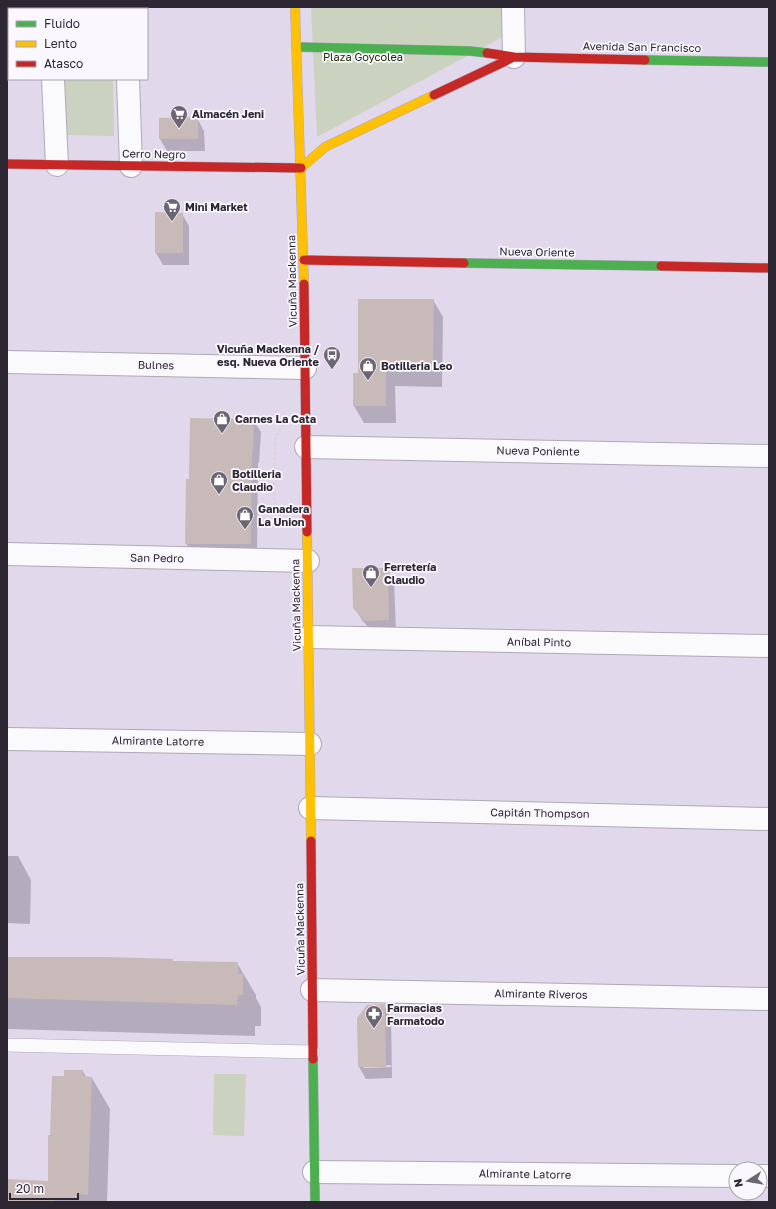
<svg xmlns="http://www.w3.org/2000/svg" width="776" height="1209" font-family="'Golos Text',sans-serif">
  <style>
    .green { fill: #cbd2c0 }
    .shadow { fill: #0003; fill-rule: evenodd }
    .building { fill: #c8bab8 }
    .lines { fill: none; stroke-linecap: round; stroke-linejoin: round }
    .lane-casing { stroke: #b0a8b7; stroke-width: 14 }
    .street-casing { stroke: #b0a8b7; stroke-width: 24 }
    .fast-casing { stroke: #b0a8b7; stroke-width: 10 }
    .slow-casing { stroke: #b0a8b7; stroke-width: 10 }
    .jam-casing { stroke: #b0a8b7; stroke-width: 10 }
    .path { stroke: #d8d6dc; stroke-width: 2.5; stroke-dasharray: 3 2; stroke-linecap: butt }
    .lane { stroke: #faf9fc; stroke-width: 13 }
    .street { stroke: #faf9fc; stroke-width: 22 }
    .fast { stroke: #4caf50; stroke-width: 9 }
    .slow { stroke: #ffc107; stroke-width: 9 }
    .jam { stroke: #c62828; stroke-width: 9 }
    .labels { text-anchor: middle; stroke-width: 3.5; stroke-linejoin: round; paint-order: stroke }
    .street-label { font-size: 11px; fill: #2d2734; stroke: #faf7fe }
    .park-label { font-size: 11px; fill: #213000; stroke: #faf7fe }
    .poi-label { font-size: 11px; font-weight: bold; fill: #2d2734; stroke: #faf7fe; text-anchor: start }
  </style>
  <rect width="100%" height="100%" fill="#e1d8eb"/>
  <!-- green -->
  <path class="green" d="M 311,7 L 506,7 L 506,35 L 317,137 Z
    M 63,79 L 113,79 L 114,136 L 66,135 Z
    M 214,1074 L 246,1074 L 244,1136 L 213,1135 Z"/>
  <!-- shadow -->
  <path class="shadow" d="M 197,118 L 204,131 L 205,151 L 167,151 L 160,139 L 160,119 Z
    M 182,214 L 189,226 L 189,265 L 163,265 L 156,253 Z
    M 433,300 L 443,317 L 442,387 L 395,386 L 396,423 L 364,423 L 354,406 L 354,374 L 359,374 Z
    M 253,420 L 261,432 L 259,463 L 258,463 L 257,556 L 194,556 L 186,543 Z
    M 387,569 L 394,581 L 396,632 L 373,633 L 362,620 L 354,607 Z
    M 7,856 L 18,856 L 31,880 L 30,924 L 7,923 Z
    M 7,957 L 237,963 L 256,995 L 256,998 L 261,1007 L 261,1026 L 255,1026 L 255,1036 L 7,1029 Z
    M 384,1005 L 391,1018 L 392,1078 L 366,1079 L 359,1067 ZM 391,1065 L 391,1067 L 364,1068 L 364,1066 Z
    M 83,1071 L 86,1077 L 92,1078 L 110,1109 L 107,1202 L 7,1202 L 7,1180 L 49,1182 L 51,1136 L 65,1077 Z"/>
  <!-- building -->
  <path class="building" d="M 198,117 L 198,139 L 159,139 L 159,118 Z
    M 155,212 L 183,213 L 183,253 L 155,253 Z
    M 358,299 L 434,299 L 433,370 L 386,370 L 386,406 L 353,406 L 353,373 L 358,373 Z
    M 190,418 L 254,419 L 253,451 L 252,451 L 251,544 L 185,544 L 186,479 L 189,479 Z
    M 352,568 L 388,568 L 389,620 L 365,621 L 353,608 Z
    M 7,957 L 109,957 L 173,959 L 173,961 L 238,962 L 238,974 L 243,974 L 243,995 L 238,995 L 237,1005 L 7,998 Z
    M 385,1004 L 386,1067 L 358,1067 L 357,1018 L 367,1005 Z
    M 64,1070 L 83,1070 L 83,1076 L 92,1077 L 88,1195 L 79,1194 L 79,1200 L 54,1199 L 54,1202 L 7,1202 L 7,1179 L 48,1181 L 48,1135 L 50,1135 L 52,1076 L 64,1076 Z"/>
  <g class="lines">
    <defs>
      <path id="lane" d="M 7,1045 L 313,1052"/>
      <path id="street" d="M 49,7 L 49,9
        M 125,7 L 125,9
        M 513,7 L 514,57
        M 53,79 L 57,165
        M 128,79 L 131,166
        M 7,362 L 305,368
        M 306,447 L 769,456
        M 7,554 L 308,561
        M 309,637 L 769,646
        M 7,739 L 310,744
        M 310,808 L 769,819
        M 312,990 L 769,999
        M 314,1172 L 736,1176
        M 760,1176 L 769,1176"/>
      <path id="fast" d="M 297,47 L 470,51 L 487,53
        M 645,60 L 769,62
        M 464,263 L 661,266
        M 313,1059 L 315,1202"/>
      <path id="slow" d="M 295,7 L 304,284
        M 301,168 L 325,147 L 434,95
        M 307,532 L 311,841"/>
      <path id="jam" d="M 487,53 L 514,57 L 645,60
        M 434,95 L 514,57
        M 7,164 L 301,168
        M 304,260 L 464,263
        M 661,266 L 769,268
        M 304,284 L 307,532
        M 311,841 L 313,1059"/>
    </defs>
    <!-- lane casing -->
    <use href="#lane" class="lane-casing"/>
    <!-- street casing -->
    <use href="#street" class="street-casing"/>
    <!-- fast casing -->
    <use href="#fast" class="fast-casing"/>
    <!-- slow casing -->
    <use href="#slow" class="slow-casing"/>
    <!-- jam casing -->
    <use href="#jam" class="jam-casing"/>
    <!-- path -->
    <path class="path" d="M 283,424 L 276,437 L 275,443 L 274,500 L 277,510 L 284,521"/>
    <!-- lane -->
    <use href="#lane" class="lane"/>
    <!-- street -->
    <use href="#street" class="street"/>
    <!-- fast -->
    <use href="#fast" class="fast"/>
    <!-- slow -->
    <use href="#slow" class="slow"/>
    <!-- jam -->
    <use href="#jam" class="jam"/>
  </g>
  <!-- icons -->
  <defs>
    <symbol id="supermarket-pin" viewBox="-11 -11 22 30"><path d="M0 17L-7.5 6A9.5 9.5 0 1 1 7.5 6Z" fill="#6c6574" stroke="#faf7fe"/><path d="M-6-5.5h2.5l.6 2H6L4.5 2H-2.5L-4.4-4H-6ZM-1.5 3.2a1.3 1.3 0 1 0 .1 0ZM3 3.2a1.3 1.3 0 1 0 .1 0Z" fill="#fff"/></symbol>
    <symbol id="bus-pin" viewBox="-11 -11 22 30"><path d="M0 17L-7.5 6A9.5 9.5 0 1 1 7.5 6Z" fill="#6c6574" stroke="#faf7fe"/><path d="M-5-6H5V4H4V6H2V4H-2V6H-4V4H-5ZM-3.5-4V0h7V-4ZM-3.5 1.2v1.5H-2V1.2ZM2 1.2v1.5H3.5V1.2Z" fill="#fff"/></symbol>
    <symbol id="shop-pin" viewBox="-11 -11 22 30"><path d="M0 17L-7.5 6A9.5 9.5 0 1 1 7.5 6Z" fill="#6c6574" stroke="#faf7fe"/><path d="M-5-2.5h2.3a2.7 3.5 0 0 1 5.4 0H5L5.5 6h-11ZM-1.5-2.5h3a1.5 2.3 0 0 0-3 0Z" fill="#fff"/></symbol>
    <symbol id="pharmacy-pin" viewBox="-11 -11 22 30"><path d="M0 17L-7.5 6A9.5 9.5 0 1 1 7.5 6Z" fill="#6c6574" stroke="#faf7fe"/><path d="M-2-6h4v4h4v4h-4v4h-4v-4h-4v-4h4Z" fill="#fff"/></symbol>
  </defs>
  <g fill-rule="evenodd">
    <use href="#supermarket-pin" x="169" y="104" width="20" height="27"/>
    <use href="#supermarket-pin" x="162" y="197" width="20" height="27"/>
    <use href="#bus-pin" x="322" y="345" width="20" height="27"/>
    <use href="#shop-pin" x="358" y="356" width="20" height="27"/>
    <use href="#shop-pin" x="212" y="409" width="20" height="27"/>
    <use href="#shop-pin" x="209" y="470" width="20" height="27"/>
    <use href="#shop-pin" x="235" y="505" width="20" height="27"/>
    <use href="#shop-pin" x="361" y="563" width="20" height="27"/>
    <use href="#pharmacy-pin" x="364" y="1004" width="20" height="27"/>
  </g>
  <g class="labels">
    <!-- street labels -->
    <g class="street-label">
      <text transform="translate(642 47) rotate(1)" y="4">Avenida San Francisco</text>
      <text transform="translate(154 154) rotate(1)" y="4">Cerro Negro</text>
      <text transform="translate(537 252) rotate(1)" y="4">Nueva Oriente</text>
      <text transform="translate(292 281) rotate(-91)" y="4">Vicuña Mackenna</text>
      <text transform="translate(156 365) rotate(1)" y="4">Bulnes</text>
      <text transform="translate(538 451) rotate(1)" y="4">Nueva Poniente</text>
      <text transform="translate(157 558) rotate(1)" y="4">San Pedro</text>
      <text transform="translate(296 605) rotate(-91)" y="4">Vicuña Mackenna</text>
      <text transform="translate(539 642) rotate(1)" y="4">Aníbal Pinto</text>
      <text transform="translate(158 741) rotate(1)" y="4">Almirante Latorre</text>
      <text transform="translate(540 813) rotate(1)" y="4">Capitán Thompson</text>
      <text transform="translate(300 929) rotate(-91)" y="4">Vicuña Mackenna</text>
      <text transform="translate(541 994) rotate(1)" y="4">Almirante Riveros</text>
      <text transform="translate(525 1174) rotate(1)" y="4">Almirante Latorre</text>
    </g>
    <!-- park labels -->
    <g class="park-label">
      <text x="363" y="61">Plaza Goycolea</text>
    </g>
    <!-- poi labels -->
    <g class="poi-label">
      <text x="192" y="118">Almacén Jeni</text>
      <text x="185" y="211">Mini Market</text>
      <text x="319" y="353" text-anchor="end">Vicuña Mackenna /<tspan x="319" dy="13">esq. Nueva Oriente</tspan></text>
      <text x="381" y="370">Botilleria Leo</text>
      <text x="235" y="423">Carnes La Cata</text>
      <text x="232" y="478">Botilleria<tspan x="232" dy="13">Claudio</tspan></text>
      <text x="258" y="513">Ganadera<tspan x="258" dy="13">La Union</tspan></text>
      <text x="384" y="571">Ferretería<tspan x="384" dy="13">Claudio</tspan></text>
      <text x="387" y="1012">Farmacias<tspan x="387" dy="13">Farmatodo</tspan></text>
    </g>
  </g>
  <!-- border -->
  <rect width="776" height="1209" fill="none" stroke="#2d2734" stroke-width="16"/>
  <!-- legend -->
  <rect x="8" y="8" width="140" height="72" fill="#faf7fe" stroke="#a8a4ad"/>
  <rect x="16" y="21" width="20" height="6" fill="#4caf50" stroke="#a8a4ad"/>
  <text x="44" y="28" font-size="12" fill="#2d2734">Fluido</text>
  <rect x="16" y="41" width="20" height="6" fill="#ffc107" stroke="#a8a4ad"/>
  <text x="44" y="48" font-size="12" fill="#2d2734">Lento</text>
  <rect x="16" y="61" width="20" height="6" fill="#c62828" stroke="#a8a4ad"/>
  <text x="44" y="68" font-size="12" fill="#2d2734">Atasco</text>
  <!-- north arrow -->
  <g transform="translate(748 1181) rotate(258)"><circle r="19" fill="#faf7fe" stroke="#a8a4ad"/>
  <path d="M0-3L7 15L0 10L-7 15Z" fill="#6c6574"/>
  <text y="-6" font-size="11" font-weight="bold" text-anchor="middle" fill="#2d2734">N</text>
  </g>
  <!-- scale -->
  <path d="M10 1193v6h68v-6" fill="none" stroke="#2d2734" stroke-width="2"/>
  <text x="16" y="1193" font-size="12" fill="#2d2734" stroke="#faf7fe" stroke-width="3" paint-order="stroke">20 m</text>
</svg>
